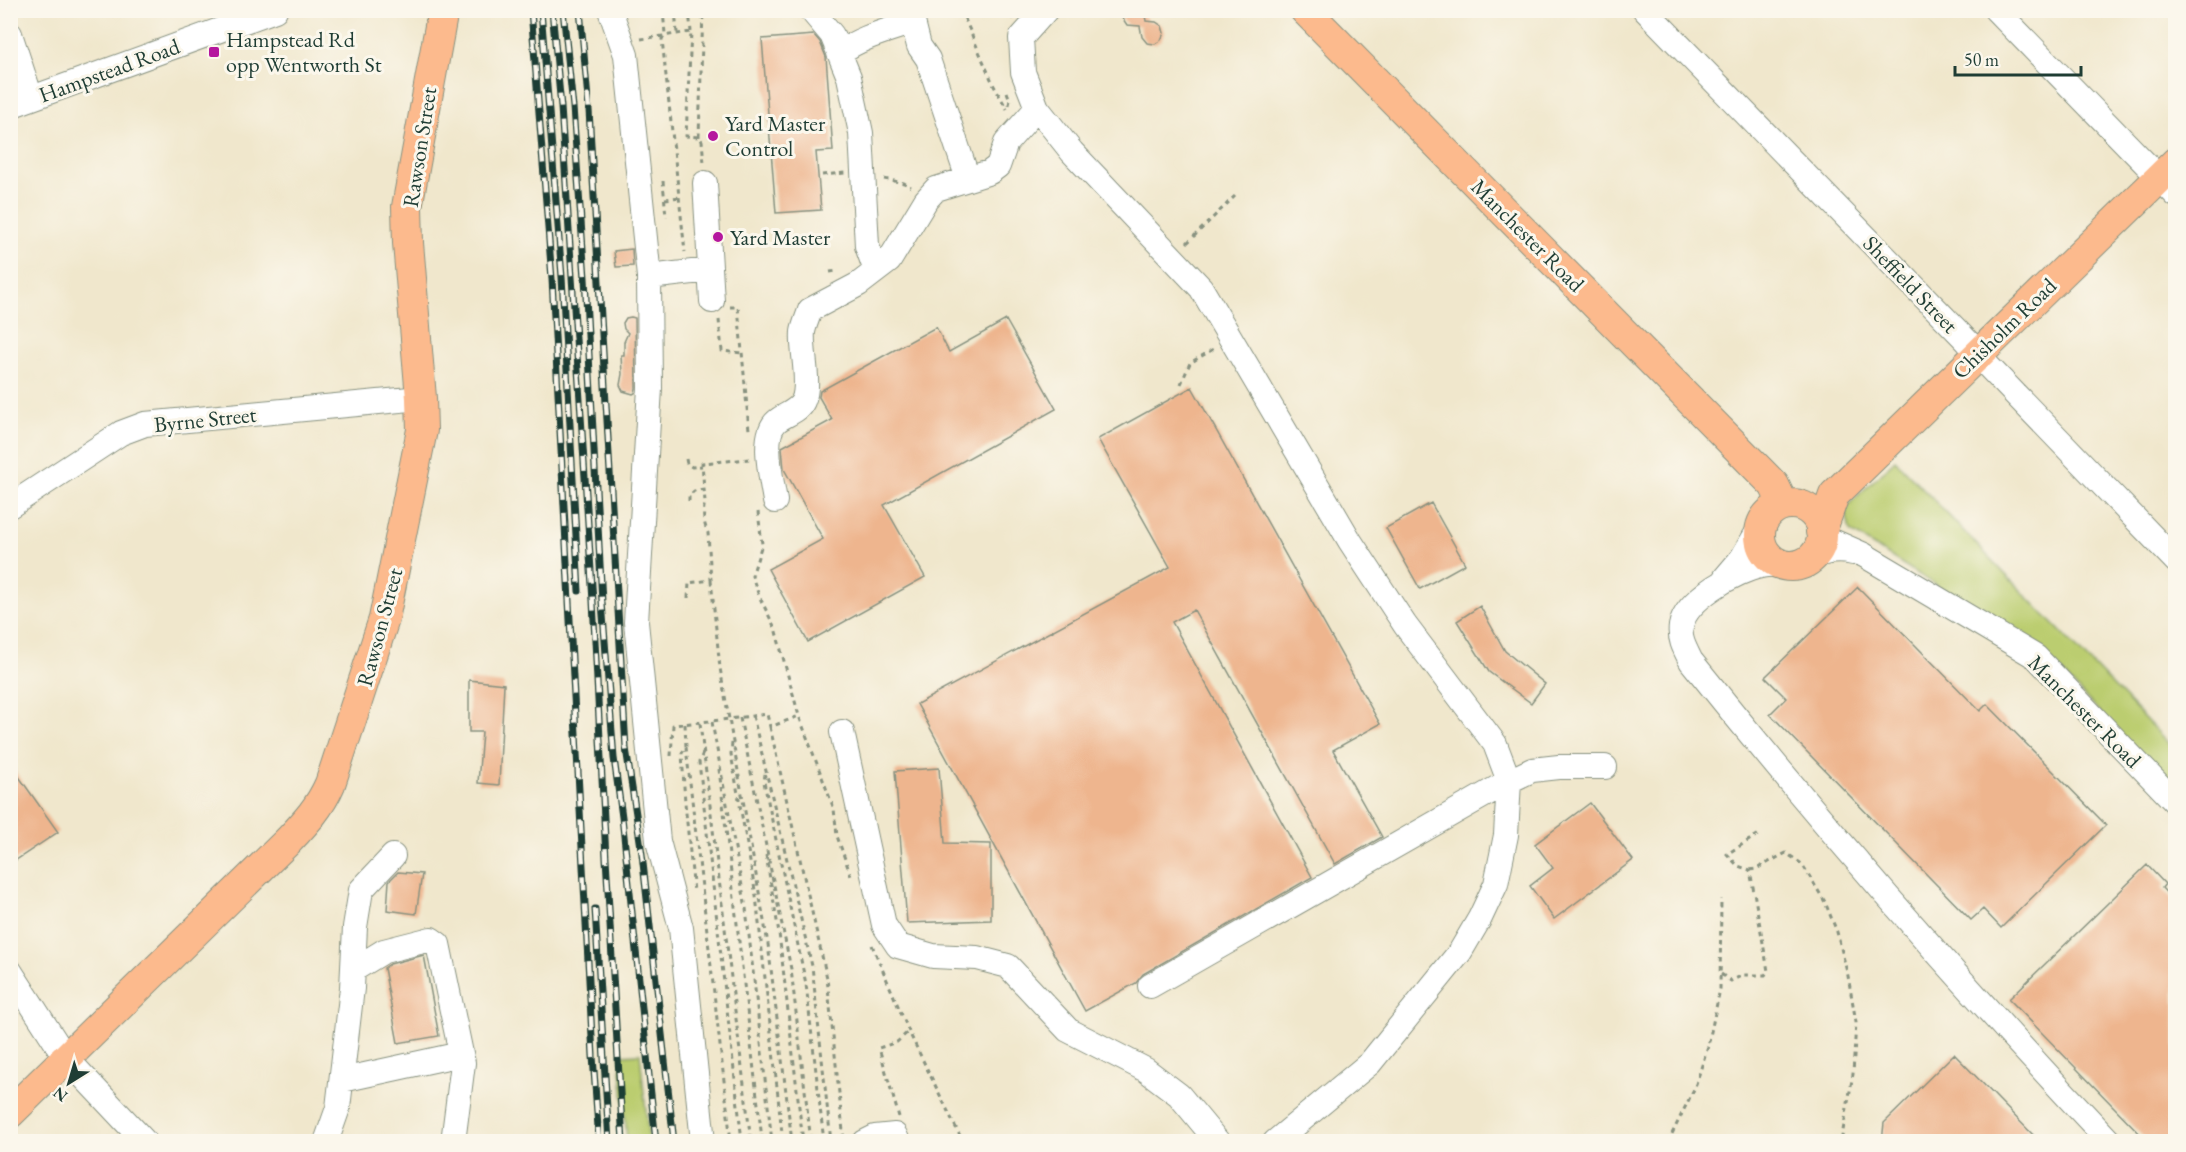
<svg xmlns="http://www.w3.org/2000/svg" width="2186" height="1152" font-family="'EB Garamond',serif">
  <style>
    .green { fill: #bbcd70; stroke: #6d8552; stroke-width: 1.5 }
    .building { fill: #eeb58e }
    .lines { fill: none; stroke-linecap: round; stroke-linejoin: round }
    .minor-casing { stroke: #889280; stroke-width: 26 }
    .major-casing { stroke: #889280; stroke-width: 32 }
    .path { stroke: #889280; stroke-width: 3; stroke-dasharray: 4.5 4.5; stroke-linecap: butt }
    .minor { stroke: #fff; stroke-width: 24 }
    .major { stroke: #fcba8d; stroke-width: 30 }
    .rail-casing { stroke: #1f3d34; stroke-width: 7 }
    .rail { stroke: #fbf7ec; stroke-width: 4.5; stroke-dasharray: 14; stroke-linecap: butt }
    .poi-dot { fill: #b5179e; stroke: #fbf7ec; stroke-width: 2 }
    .labels { text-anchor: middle; stroke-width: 6; stroke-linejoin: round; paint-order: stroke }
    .poi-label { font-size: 22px; fill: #1f3d34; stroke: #fbf7ec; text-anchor: start }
    .street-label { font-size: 22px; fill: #1f3d34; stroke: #fbf7ec }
  </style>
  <rect width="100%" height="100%" fill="#fbf7ec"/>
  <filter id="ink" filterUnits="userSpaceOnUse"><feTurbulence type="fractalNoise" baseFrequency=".0167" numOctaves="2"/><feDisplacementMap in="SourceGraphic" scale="12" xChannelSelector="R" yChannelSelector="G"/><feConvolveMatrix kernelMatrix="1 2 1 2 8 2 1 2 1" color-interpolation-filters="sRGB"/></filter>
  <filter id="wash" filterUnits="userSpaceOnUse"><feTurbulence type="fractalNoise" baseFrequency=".008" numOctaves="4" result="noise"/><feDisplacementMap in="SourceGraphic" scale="24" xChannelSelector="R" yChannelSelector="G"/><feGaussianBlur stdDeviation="1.35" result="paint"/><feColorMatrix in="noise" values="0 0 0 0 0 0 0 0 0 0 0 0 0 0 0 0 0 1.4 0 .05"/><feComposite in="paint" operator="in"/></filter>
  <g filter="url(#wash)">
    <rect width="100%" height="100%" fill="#f0e7cc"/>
    <!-- green -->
    <path class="green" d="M 1895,460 L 2175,750 L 2175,791 L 2042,652 L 1850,531 L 1845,508 Z
      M 640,1054 L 649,1141 L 627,1141 L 620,1055 Z"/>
    <g id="blocks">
      <!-- building -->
      <path class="building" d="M 1117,10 L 1144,10 L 1146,21 L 1156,22 L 1162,26 L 1164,33 L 1161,40 L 1155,44 L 1147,43 L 1142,37 L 1140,26 L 1127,25 Z
        M 814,35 L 820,42 L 826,57 L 833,151 L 816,152 L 821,210 L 776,213 L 762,39 Z
        M 632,249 L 633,266 L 616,267 L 614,251 Z
        M 631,317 L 635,318 L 636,388 L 635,393 L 633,394 L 623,391 L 620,385 L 622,374 L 621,355 L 624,355 L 624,342 L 628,333 L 624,329 L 623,323 L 626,318 Z
        M 1006,320 L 1056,409 L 884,505 L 925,577 L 808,642 L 768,569 L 823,539 L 784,469 L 782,447 L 832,420 L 819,397 L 820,391 L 936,327 L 949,352 Z
        M 1192,387 L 1380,724 L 1333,750 L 1382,837 L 1335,864 L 1194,610 L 1172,622 L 1312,877 L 1143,974 L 1136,983 L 1085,1011 L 917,704 L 1170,567 L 1098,439 Z
        M 1431,503 L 1465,564 L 1420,589 L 1386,528 Z
        M 1858,587 L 1980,711 L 1987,704 L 2106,825 L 2001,928 L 1983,909 L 1971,920 L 1770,714 L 1786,698 L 1765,677 Z
        M 1480,606 L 1505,651 L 1545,684 L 1531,703 L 1489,672 L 1457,621 Z
        M 469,680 L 504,684 L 499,785 L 478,783 L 482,732 L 469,732 Z
        M 10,764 L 58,832 L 10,864 Z
        M 939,768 L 945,843 L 991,844 L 991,920 L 907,923 L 895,771 Z
        M 1590,803 L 1633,860 L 1554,919 L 1530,886 L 1553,868 L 1535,844 Z
        M 2147,865 L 2165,884 L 2162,888 L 2175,902 L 2175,1142 L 2148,1142 L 2009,999 Z
        M 398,872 L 422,874 L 416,914 L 387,910 L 389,881 Z
        M 424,955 L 439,1036 L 398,1043 L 384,968 L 390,964 Z
        M 1954,1054 L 2040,1142 L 1882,1142 L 1884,1123 Z"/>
    </g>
  </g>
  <g filter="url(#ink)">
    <use href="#blocks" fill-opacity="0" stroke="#889280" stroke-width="1.5"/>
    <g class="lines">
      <defs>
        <path id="minor" d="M 610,10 L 626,55 L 649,277 L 650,388 L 636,622 L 658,841 L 681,928 L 703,1142
          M 811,10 L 832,35 L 849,77 L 861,133 L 867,246 L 876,271
          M 1046,10 L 1021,38 L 1023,72 L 1037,108 L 1072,152 L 1201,288 L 1350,541 L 1405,625 L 1495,744 L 1509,781 L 1506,835 L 1496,884 L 1480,918 L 1460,952 L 1370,1063 L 1275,1142
          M 1645,10 L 1968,342 L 1988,366 L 2176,561
          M 1996,10 L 2176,195
          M 913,22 L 919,46 L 928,59 L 968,179
          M 10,34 L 31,98
          M 839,53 C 861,37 887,31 913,22 L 910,10
          M 10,106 L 275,10
          M 705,183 L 712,301
          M 649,277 L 710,270
          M 775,501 C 772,481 760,435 777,421 C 785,414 798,412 803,401 C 811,384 801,350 803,332 C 804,325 808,317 810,310 L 859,284 L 889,261 L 926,200 L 936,189 L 990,172 L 998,166 L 1006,143 L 1037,108
          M 10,506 L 121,433 L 145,424 L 421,398
          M 1821,536 L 1864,555 L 2036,657 L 2176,803
          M 1811,558 C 1825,552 1837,549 1853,553
          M 1784,565 C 1777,565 1768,564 1761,566 C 1736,571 1686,599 1681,626 C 1679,639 1685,649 1691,661 C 1824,827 1964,987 2110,1142
          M 1725,578 L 1742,558 L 1761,526
          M 842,732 L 884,925 L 898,946 L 933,956 L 977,958 L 1008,966 L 1068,1030 L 1146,1070 L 1179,1095 L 1218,1142
          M 353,970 L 384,951 L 431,939 L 438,944 L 463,1063 L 453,1142
          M 10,971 L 66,1058 L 145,1142
          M 1150,986 L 1509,781 L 1532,770 L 1559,767 L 1605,767
          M 342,1080 L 461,1054
          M 326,1142 L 338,1108 L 352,988 L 355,927 L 361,890 L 393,856
          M 865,1142 L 875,1137 L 895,1135 L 898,1142"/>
        <path id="major" d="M 1305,10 L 1774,485 L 1783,504
          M1760 535a31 31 0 1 1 62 0a31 31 0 1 1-62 0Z
          M 1821,532 L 1834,495 L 2176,162
          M 10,1113 L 289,840 C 306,822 320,807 330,784 L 384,619 L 422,430 L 421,398 L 408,243 L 407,207 L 443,10"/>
      </defs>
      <!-- minor casing -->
      <use href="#minor" class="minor-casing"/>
      <!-- major casing -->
      <use href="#major" class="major-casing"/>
      <!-- path -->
      <path class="path" d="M 663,10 L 665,34 L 662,39 L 685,252
        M 675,10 L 677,33
        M 689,10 L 691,32
        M 961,10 L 994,86 L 1007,109
        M 1008,10 L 1013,19
        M 1066,15 L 1073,10
        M 641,39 L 691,32 L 686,136 L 699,137 L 702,141 L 704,163
        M 1007,92 L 1010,100 L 1008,109
        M 699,137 L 703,10
        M 822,175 L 845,173
        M 884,179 L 904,183 L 911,187
        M 663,181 L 666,217
        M 665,199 L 680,197
        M 1187,243 L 1235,196
        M 830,272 L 837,271
        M 730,307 L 738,307 L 749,430
        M 719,320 L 722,351 L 742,353
        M 1181,384 L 1190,363 L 1215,348
        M 686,459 L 687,464 L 692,467 L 702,466
        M 689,501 L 689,496 L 694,491 L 704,489
        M 758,512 L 762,544 L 752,576 L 759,596 L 775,628 L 799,716
        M 711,580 L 720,668 L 729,719 L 767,714 L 770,727 L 799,716 L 834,809 L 837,836 L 852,879
        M 688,598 L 689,583 L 711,580 L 708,533 C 704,525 702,512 705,502 L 702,463 L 750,459
        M 753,716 L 812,966 L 831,1142
        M 740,718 L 791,969 L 811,1142
        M 712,722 L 746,908 L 772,1142
        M 700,723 L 751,1142
        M 685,724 L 686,747 L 682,753 L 685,803 L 694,892
        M 770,727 L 827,978 L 844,1141
        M 732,743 L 731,754 L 756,896 L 783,1142
        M 686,747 L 731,1142
        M 703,753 L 699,762 L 742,1141 L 751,1139
        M 671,756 L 673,725 L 729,719 L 768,944 L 792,1142
        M 719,769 L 762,1139 L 771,1139
        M 765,774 L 764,782 L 806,984 L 824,1142
        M 766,855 L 779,933 L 803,1142
        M 1750,870 L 1756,869 L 1786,853 L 1802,864 L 1825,902 L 1837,932 L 1848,976 L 1856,1022 L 1853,1074 L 1841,1142
        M 872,945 L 910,1034 L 963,1142
        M 1721,974 L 1731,981 L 1743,975 L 1765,975 L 1768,971 L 1750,870 L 1738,866 L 1727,854 L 1759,834
        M 899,1117 L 879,1048 L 897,1042 L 909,1031
        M 1668,1142 L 1695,1087 L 1708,1046 L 1720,989 L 1721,899"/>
      <!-- minor -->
      <use href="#minor" class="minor"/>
      <!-- major -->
      <use href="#major" class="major"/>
      <defs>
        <path id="rail" d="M 531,10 L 552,279 L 593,1056 L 599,1142
          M 541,10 L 562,277 L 579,591
          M 552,10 L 561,107 L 593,601 L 606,858 L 623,1142
          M 563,10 L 573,107 L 585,278 L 602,602 L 614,758 L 622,817 L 656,1142
          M 580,10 L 589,110 L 626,748 L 642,854 L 674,1142
          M 595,909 L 609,1142"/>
      </defs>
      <!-- rail casing -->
      <use href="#rail" class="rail-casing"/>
      <!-- rail -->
      <use href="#rail" class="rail"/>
    </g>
  </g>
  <!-- markers -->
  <g class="poi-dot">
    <rect x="208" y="46" width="12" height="12" rx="3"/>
    <circle cx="713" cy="136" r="6"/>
    <circle cx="718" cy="237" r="6"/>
  </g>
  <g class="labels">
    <!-- poi labels -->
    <g class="poi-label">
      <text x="226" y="47">Hampstead Rd<tspan x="226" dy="25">opp Wentworth St</tspan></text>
      <text x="725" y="131">Yard Master<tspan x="725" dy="25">Control</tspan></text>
      <text x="730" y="245">Yard Master</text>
    </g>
    <!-- street labels -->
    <g class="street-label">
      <text transform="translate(109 70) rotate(-20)" y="8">Hampstead Road</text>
      <text transform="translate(419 147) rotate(-81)" y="8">Rawson Street</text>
      <text transform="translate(1528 235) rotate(45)" y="8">Manchester Road</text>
      <text transform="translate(1911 284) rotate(46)" y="8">Sheffield Street</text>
      <text transform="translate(2004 328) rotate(-44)" y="8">Chisholm Road</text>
      <text transform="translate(205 419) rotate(-6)" y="8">Byrne Street</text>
      <text transform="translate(379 627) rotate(-75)" y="8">Rawson Street</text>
      <text transform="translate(2085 711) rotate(45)" y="8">Manchester Road</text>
    </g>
  </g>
  <!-- margin -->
  <rect width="2186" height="1152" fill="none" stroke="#fbf7ec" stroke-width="36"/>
  <!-- north arrow -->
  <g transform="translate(69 1083) rotate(217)" stroke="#fbf7ec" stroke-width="4.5" paint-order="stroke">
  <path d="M0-4.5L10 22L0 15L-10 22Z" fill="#1f3d34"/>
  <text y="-9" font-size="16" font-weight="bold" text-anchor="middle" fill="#1f3d34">N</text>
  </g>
  <!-- scale -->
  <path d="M1955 66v9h126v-9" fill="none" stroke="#1f3d34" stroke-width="3"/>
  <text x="1964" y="66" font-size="18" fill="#1f3d34" stroke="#fbf7ec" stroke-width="4.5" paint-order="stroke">50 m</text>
</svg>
